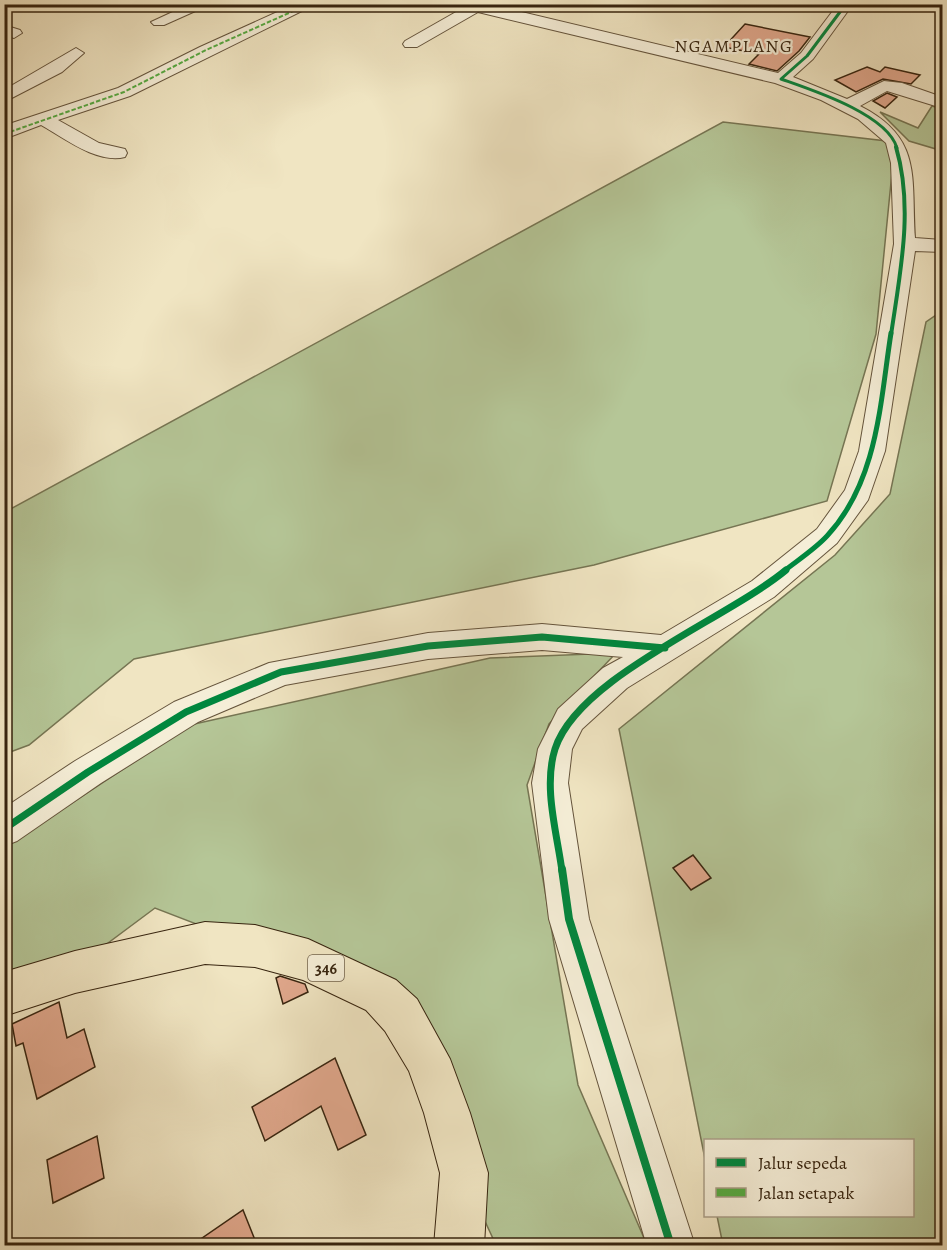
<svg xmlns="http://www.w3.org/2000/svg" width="947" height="1250" font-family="Alegreya,serif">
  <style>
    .green { fill: #b5c697; stroke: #767553; stroke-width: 1.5 }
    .building { fill: #e2a98e; stroke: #37240f; stroke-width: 1.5 }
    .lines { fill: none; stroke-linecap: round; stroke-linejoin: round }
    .street-casing { stroke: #65543c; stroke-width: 2 }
    .primary-casing { stroke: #37240f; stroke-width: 2 }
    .street { fill: #f5eed7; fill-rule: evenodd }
    .primary { fill: #f0e5c2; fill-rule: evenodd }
    .quiet { stroke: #55aa41; stroke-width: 2; stroke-dasharray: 4.5 2; stroke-linecap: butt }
    .cycleway-far4-casing { stroke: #f5eed7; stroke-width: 5 }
    .cycleway-far3-casing { stroke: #f5eed7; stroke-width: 6 }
    .cycleway-far2-casing { stroke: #f5eed7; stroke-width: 8 }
    .cycleway-far1-casing { stroke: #f5eed7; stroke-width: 10 }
    .cycleway-casing { stroke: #f5eed7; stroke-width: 12 }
    .cycleway-far4 { stroke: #00873e; stroke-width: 3 }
    .cycleway-far3 { stroke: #00873e; stroke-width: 4 }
    .cycleway-far2 { stroke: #00873e; stroke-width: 5 }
    .cycleway-far1 { stroke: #00873e; stroke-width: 7 }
    .cycleway { stroke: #00873e; stroke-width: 8 }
    .labels { text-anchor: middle; stroke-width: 4.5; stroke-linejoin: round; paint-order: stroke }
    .shield { fill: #f5eed7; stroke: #70614b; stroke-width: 1.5 }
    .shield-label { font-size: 16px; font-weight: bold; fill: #37240f }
    .far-quarter-label { font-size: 18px; letter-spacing: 1.5px; fill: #37240f; stroke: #f5eed7 }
  </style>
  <rect width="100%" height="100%" fill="#f0e5c2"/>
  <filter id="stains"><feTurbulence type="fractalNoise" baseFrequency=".00333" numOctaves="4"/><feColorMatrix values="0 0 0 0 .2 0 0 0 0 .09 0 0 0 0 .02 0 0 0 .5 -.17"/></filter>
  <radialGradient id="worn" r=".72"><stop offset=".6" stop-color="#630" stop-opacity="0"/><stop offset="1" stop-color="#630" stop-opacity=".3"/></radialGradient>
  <!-- green -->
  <path class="green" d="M 932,106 L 942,109 L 942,137 L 936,149 L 909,141 L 880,112 L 918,128 Z
    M 723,122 L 895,142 L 876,334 L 827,501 L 594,565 L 134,659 L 29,745 L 5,754 L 5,512 Z
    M 942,311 L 942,1245 L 723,1245 L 717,1216 L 912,1216 L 912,1140 L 706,1140 L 705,1159 L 619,729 L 835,555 L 890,494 L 926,322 Z
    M 616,653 L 549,724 L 527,785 L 578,1085 L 647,1245 L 496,1245 L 380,995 L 155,908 L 65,975 L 5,994 L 5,847 L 190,725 L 490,658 Z"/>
  <!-- building -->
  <path class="building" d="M 745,24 L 810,37 L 799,51 L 777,71 L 749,64 L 759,54 L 724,47 Z
    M 867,67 L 880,72 L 885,67 L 920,75 L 911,84 L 883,79 L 856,92 L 835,80 Z
    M 887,93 L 897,97 L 885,108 L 873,101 Z
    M 693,855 L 711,878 L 691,890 L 673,868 Z
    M 280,976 L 305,984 L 308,992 L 283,1004 L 276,978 Z
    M 59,1002 L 67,1038 L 84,1029 L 95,1067 L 37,1099 L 23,1043 L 16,1046 L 12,1024 Z
    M 335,1058 L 366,1135 L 338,1150 L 321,1106 L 265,1141 L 252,1107 Z
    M 97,1136 L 104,1178 L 53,1203 L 47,1160 Z
    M 243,1210 L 257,1245 L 192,1245 Z"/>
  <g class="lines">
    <defs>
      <path id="street" d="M 190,4 L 211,4 L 164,25 L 154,25 L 151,22 Z
        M 295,4 L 316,4 L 130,96 L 58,120 L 99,143 L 125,149 L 127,153 L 125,157 C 97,164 64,138 41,125 L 4,139 L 4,127 L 12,123 L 118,88 L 200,47 Z
        M 458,4 L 488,4 L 778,73 L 801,53 L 838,4 L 853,4 L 813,59 L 793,77 L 847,99 L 884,81 L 902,83 L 942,97 L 942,108 L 887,91 L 860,106 C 923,138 911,177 915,238 L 942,240 L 942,252 L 915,251 L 885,451 L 868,500 L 837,543 L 774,597 L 627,688 L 582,729 L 572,749 L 568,783 L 589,919 L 695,1246 L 647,1246 L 549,919 L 532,783 L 538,749 L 558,709 L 603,668 L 623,657 L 542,650 L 428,659 L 285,685 L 198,722 L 101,783 L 17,841 L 4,846 L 4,808 L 75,761 L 174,702 L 269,663 L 428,633 L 542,624 L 661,635 L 752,581 L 817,529 L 845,490 L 859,451 L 894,244 L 891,163 L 886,143 L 858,119 L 821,100 L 775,83 L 478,12 L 417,47 L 405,47 L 403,44 L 405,41 L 463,8 Z
        M 4,25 L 20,30 L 22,33 L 14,38 L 4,35 Z
        M 76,48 L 84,53 L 62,72 L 4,102 L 4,90 Z"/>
      <path id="primary" d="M 205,922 L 255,925 L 308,939 L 396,980 L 417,999 L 450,1059 L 470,1113 L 488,1173 L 484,1246 L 434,1246 L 440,1173 L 424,1113 L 409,1071 L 385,1031 L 366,1010 L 303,980 L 255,967 L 205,964 L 75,993 L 4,1016 L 4,972 L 75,951 Z"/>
    </defs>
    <!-- street casing -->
    <use href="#street" class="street-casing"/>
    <!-- primary casing -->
    <use href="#primary" class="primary-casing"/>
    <!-- street -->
    <use href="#street" class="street"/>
    <!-- primary -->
    <use href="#primary" class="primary"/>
    <!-- quiet -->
    <path class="quiet" d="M 4,134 L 124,92 L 206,50 L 309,4"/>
    <defs>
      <path id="cycleway-far4" d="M 846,4 L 807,56 L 781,79 C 812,90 887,114 897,148"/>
      <path id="cycleway-far3" d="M 891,335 C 900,273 914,208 896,147"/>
      <path id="cycleway-far2" d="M 784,571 C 798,560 815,549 827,536 C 878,481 880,403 891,333"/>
      <path id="cycleway-far1" d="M 4,829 L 88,772 L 186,712 L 281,672 L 428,646 L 542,637 L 665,648
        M 562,871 C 557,833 543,787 555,749 C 578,677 727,619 786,570"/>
      <path id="cycleway" d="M 562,869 L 569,919 L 671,1246"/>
    </defs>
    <!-- cycleway-far4 casing -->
    <use href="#cycleway-far4" class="cycleway-far4-casing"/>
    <!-- cycleway-far3 casing -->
    <use href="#cycleway-far3" class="cycleway-far3-casing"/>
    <!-- cycleway-far2 casing -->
    <use href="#cycleway-far2" class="cycleway-far2-casing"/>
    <!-- cycleway-far1 casing -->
    <use href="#cycleway-far1" class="cycleway-far1-casing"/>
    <!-- cycleway casing -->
    <use href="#cycleway" class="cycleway-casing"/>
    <!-- cycleway-far4 -->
    <use href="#cycleway-far4" class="cycleway-far4"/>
    <!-- cycleway-far3 -->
    <use href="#cycleway-far3" class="cycleway-far3"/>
    <!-- cycleway-far2 -->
    <use href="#cycleway-far2" class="cycleway-far2"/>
    <!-- cycleway-far1 -->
    <use href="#cycleway-far1" class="cycleway-far1"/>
    <!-- cycleway -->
    <use href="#cycleway" class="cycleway"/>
  </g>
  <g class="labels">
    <!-- shield labels -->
    <rect class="shield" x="308" y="955" width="36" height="26" rx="4.5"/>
    <g class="shield-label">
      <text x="326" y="974">346</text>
    </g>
    <!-- far-quarter labels -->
    <g class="far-quarter-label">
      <text x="734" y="52">NGAMPLANG</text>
    </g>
  </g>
  <!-- margin -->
  <rect width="947" height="1250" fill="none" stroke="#f0e5c2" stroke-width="24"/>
  <rect x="6" y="6" width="935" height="1238" fill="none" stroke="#37240f" stroke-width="3"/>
  <rect x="12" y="12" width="923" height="1226" fill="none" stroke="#37240f" stroke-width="1.5"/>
  <!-- legend -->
  <rect x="704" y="1139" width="210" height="78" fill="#f5eed7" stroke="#a99d87" stroke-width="1.5"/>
  <rect x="716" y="1158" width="30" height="9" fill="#00873e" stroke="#a99d87" stroke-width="1.5"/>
  <text x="758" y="1169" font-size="18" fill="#37240f">Jalur sepeda</text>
  <rect x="716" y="1188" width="30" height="9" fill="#55aa41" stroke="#a99d87" stroke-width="1.5"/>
  <text x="758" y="1199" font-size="18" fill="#37240f">Jalan setapak</text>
  <rect width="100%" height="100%" filter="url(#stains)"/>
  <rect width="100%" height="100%" fill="url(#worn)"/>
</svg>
